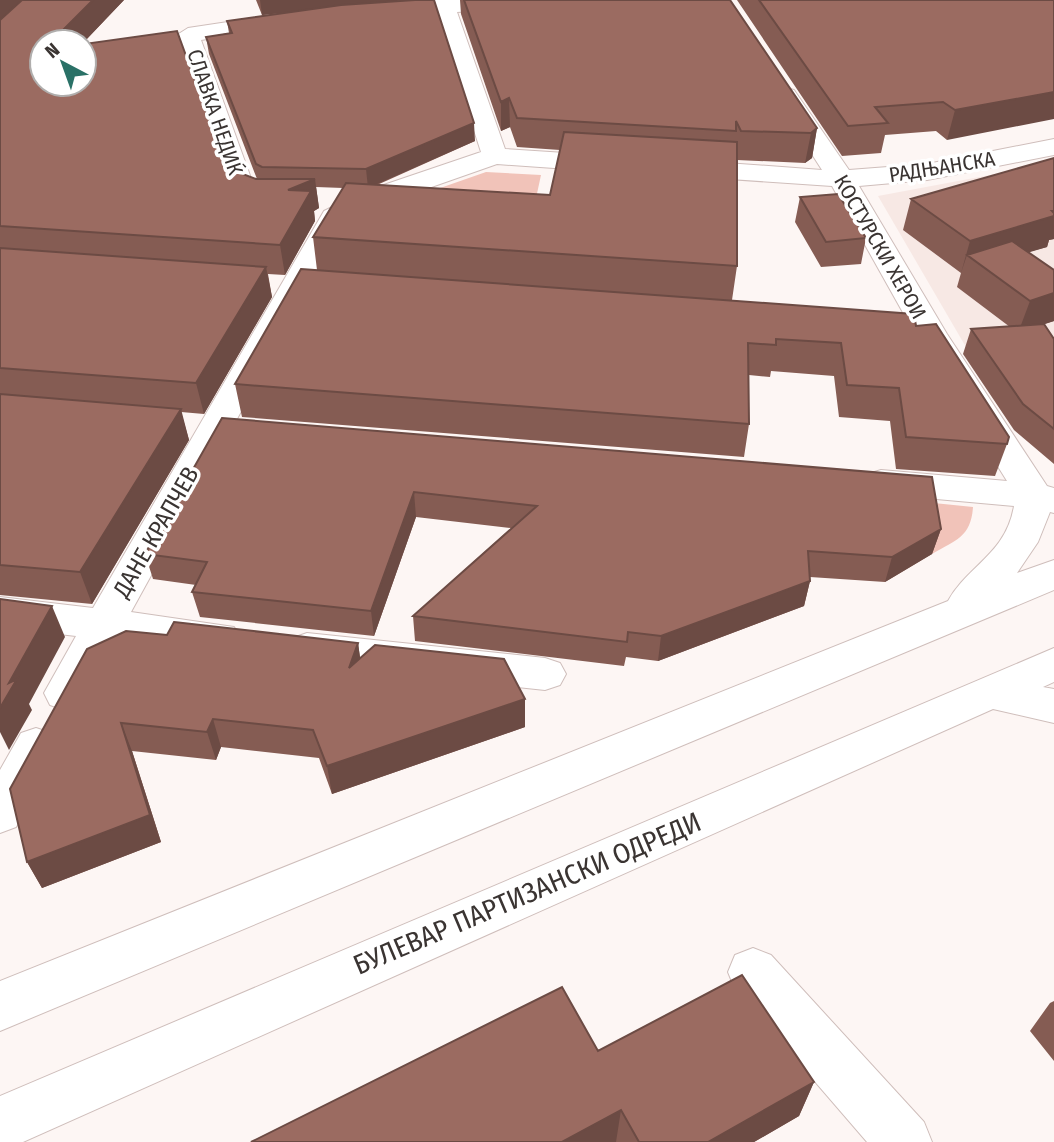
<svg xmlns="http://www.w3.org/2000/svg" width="1054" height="1142" font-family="'Fira Sans Condensed',sans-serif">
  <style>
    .built { fill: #f7e8e4 }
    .green { fill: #f1c3b9 }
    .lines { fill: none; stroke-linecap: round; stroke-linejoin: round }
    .minor-casing { stroke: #cfbebb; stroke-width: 2 }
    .minor { fill: #fff; fill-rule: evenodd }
    .wall { fill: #855c53 }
    .shaded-wall { fill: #6c4b44 }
    .building { fill: #9b6b61; stroke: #6c4b44; stroke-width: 2 }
    .labels { text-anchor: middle; stroke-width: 7; stroke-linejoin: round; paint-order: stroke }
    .far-street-label { font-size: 21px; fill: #3a3432; stroke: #fff }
    .street-label { font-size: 24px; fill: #3a3432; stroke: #fff }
    .near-street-label { font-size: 28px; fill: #3a3432; stroke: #fff }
  </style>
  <rect width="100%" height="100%" fill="#fdf6f4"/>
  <!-- built -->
  <path class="built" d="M 1054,163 L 1054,379 L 970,354 L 878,196 Z"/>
  <!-- green -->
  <path class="green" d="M 486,172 L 541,175 L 530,226 L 360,216 Z
    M 924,502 L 973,507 C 971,537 956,540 932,554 Z"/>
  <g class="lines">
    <defs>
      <path id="minor" d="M 556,0 L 545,6 L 457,12 L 505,149 L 611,156 L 620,158 L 624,164 L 620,170 L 611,172 L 497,164 L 383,204 L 345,222 L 131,612 L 234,627 L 240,638 L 234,649 L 220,653 L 115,641 L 80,705 L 65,710 L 50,705 L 44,693 L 76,636 L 0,627 L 0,597 L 93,608 L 324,211 L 363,192 L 481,152 L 436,13 L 382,16 L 374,15 L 371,10 L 374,5 L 431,0 Z
        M 280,14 L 291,21 L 288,26 L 201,40 L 252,181 L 260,187 L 283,192 L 287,198 L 283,204 C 263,209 238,202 227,185 L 177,35 L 188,28 Z
        M 786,88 L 794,90 L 849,170 L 927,164 L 1054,139 L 1054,155 L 927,180 L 859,186 L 947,334 L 1047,486 L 1054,488 L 1054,513 L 1050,512 L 1038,542 L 1017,573 L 1054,560 L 1054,590 L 0,1031 L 0,981 L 948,601 C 968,565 1006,554 1014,506 L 881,494 L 868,490 L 863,482 L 868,474 L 881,470 L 1007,481 L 915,334 L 832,186 L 685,176 L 676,174 L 672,168 L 676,162 L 685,160 L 822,170 L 774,95 L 778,90 Z
        M 307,633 L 545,658 L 560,663 L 566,674 L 560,685 L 545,690 L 307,665 L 293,660 L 287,649 L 293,638 Z
        M 1054,648 L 1054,682 L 1043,687 L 1054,689 L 1054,723 L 993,709 L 23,1142 L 0,1142 L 0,1096 Z
        M 36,728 L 51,733 L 58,746 L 16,827 L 0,833 L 0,770 L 21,733 Z
        M 753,948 L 771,955 L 924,1122 L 932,1142 L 867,1142 L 735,989 L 728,972 L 735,955 Z"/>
    </defs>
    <!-- minor casing -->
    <use href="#minor" class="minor-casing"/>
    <!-- minor -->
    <use href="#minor" class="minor"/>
  </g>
  <!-- wall -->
  <path class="wall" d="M 0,0 L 124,0 L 84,42 L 42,42 L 227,168 L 257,179 L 209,54 L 206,37 L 229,33 L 227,21 L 282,13 L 262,15 L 256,0 L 406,0 L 393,1 L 475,141 L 377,185 L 550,195 L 560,150 L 517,147 L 510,127 L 501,131 L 461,14 L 460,0 L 730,0 L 817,128 L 812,158 L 805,163 L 737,160 L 737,266 L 732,300 L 916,326 L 1007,444 L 995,476 L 896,469 L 890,421 L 839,417 L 834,376 L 771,371 L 770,377 L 749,375 L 749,424 L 744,457 L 242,417 L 235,384 L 317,270 L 313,237 L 343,188 L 316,187 L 319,208 L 314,211 L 315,221 L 285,275 L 268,274 L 272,297 L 204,414 L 181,412 L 189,440 L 92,604 L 0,595 Z
    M 737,0 L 1054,0 L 947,140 L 936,131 L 885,135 L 881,153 L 842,156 Z
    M 1054,158 L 1054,239 L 1049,240 L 1047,247 L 1028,252 L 1054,270 L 1054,321 L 1044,324 L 1054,339 L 1054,464 L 1014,430 L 963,354 L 971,329 L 1010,327 L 957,287 L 961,273 L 903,230 L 911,199 Z
    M 800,197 L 866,238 L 861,264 L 821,267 L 795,222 Z
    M 222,418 L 941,529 L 932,554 L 885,582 L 810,577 L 810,581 L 804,606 L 658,661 L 626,657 L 624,666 L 415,641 L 413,616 L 511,528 L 416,517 L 374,636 L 200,617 L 192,592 L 196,585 L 153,579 L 145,554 Z
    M 167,635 L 358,643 L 360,658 L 525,699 L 525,727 L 332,794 L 319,758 L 221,747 L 216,760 L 132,751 L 161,842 L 42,888 L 27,862 Z
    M 1054,1001 L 1054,1061 L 1030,1031 L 1050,1003 Z
    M 598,1051 L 814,1082 L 799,1116 L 754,1142 L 251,1142 Z"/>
  <!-- shaded-wall -->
  <path class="shaded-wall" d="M 0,0 L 25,0 L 0,23 Z
    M 93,0 L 124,0 L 84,42 L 51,42 Z
    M 260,0 L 406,0 L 262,15 Z
    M 1054,92 L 1054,119 L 947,140 L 955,110 Z
    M 509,98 L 510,127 L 501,131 L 501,102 Z
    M 474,123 L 475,141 L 368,188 L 366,169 Z
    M 817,128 L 812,158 L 805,163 L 811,133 Z
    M 315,179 L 319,208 L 314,211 L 315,221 L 285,275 L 280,245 L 288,190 Z
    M 1054,211 L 1054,239 L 1049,240 L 1047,247 L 983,266 L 967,255 L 961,273 L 970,241 Z
    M 266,267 L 272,297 L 204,414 L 196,383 Z
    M 1054,293 L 1054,321 L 1018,333 L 1030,301 Z
    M 181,409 L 189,440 L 92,604 L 80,572 Z
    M 414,492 L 416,517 L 374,636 L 371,611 Z
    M 941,529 L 932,554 L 885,582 L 892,557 Z
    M 810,581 L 804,606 L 658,661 L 661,636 Z
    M 52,606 L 65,637 L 29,704 L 32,710 L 9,750 L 0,732 L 0,708 L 9,683 Z
    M 358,643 L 362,671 L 349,668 Z
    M 525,699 L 525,727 L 332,794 L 327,766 Z
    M 213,719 L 221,747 L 216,760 L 207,732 Z
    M 121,723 L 132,751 L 161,842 L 42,888 L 27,862 Z
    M 814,1082 L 799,1116 L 754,1142 L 708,1142 Z
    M 621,1110 L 616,1142 L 562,1142 Z"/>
  <!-- building -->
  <path class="building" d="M 22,0 L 93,0 L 51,42 L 42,42 L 42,84 L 84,84 L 84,44 L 177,31 L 227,168 L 256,179 L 315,179 L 288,190 L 311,191 L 280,245 L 0,226 L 0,20 Z
    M 415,0 L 434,0 L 474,123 L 366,169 L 262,167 L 256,164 L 206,37 L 232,33 L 227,21 L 341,5 Z
    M 464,0 L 730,0 L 817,128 L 811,133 L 741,131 L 736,121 L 736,131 L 517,118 L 509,98 L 501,102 Z
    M 759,0 L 1054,0 L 1054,92 L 955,110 L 943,102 L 875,107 L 888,123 L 848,126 Z
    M 564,132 L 737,142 L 737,266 L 313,237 L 346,183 L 550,195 Z
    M 1054,158 L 1054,211 L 1052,211 L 1054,213 L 1054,216 L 970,241 L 911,199 Z
    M 838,194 L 866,238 L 826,242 L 800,197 Z
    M 1012,241 L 1054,270 L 1054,293 L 1030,301 L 967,255 Z
    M 0,248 L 266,267 L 196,383 L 0,368 Z
    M 301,269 L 914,314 L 916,326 L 936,324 L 1009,437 L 1007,444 L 906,437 L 899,388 L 847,385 L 841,343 L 776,339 L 776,345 L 748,343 L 749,424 L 235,384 Z
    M 1044,324 L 1054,339 L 1054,429 L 1023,404 L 971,329 Z
    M 0,394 L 181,409 L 80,572 L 0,565 Z
    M 222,418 L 932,477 L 941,529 L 892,557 L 808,551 L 810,581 L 661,636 L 628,632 L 627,642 L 413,616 L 537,506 L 414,492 L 371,611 L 192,592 L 207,562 L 145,554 Z
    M 0,599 L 52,606 L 9,683 L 17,679 L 0,708 Z
    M 174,622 L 358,643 L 349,668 L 375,645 L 504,659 L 525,699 L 327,766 L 313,730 L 213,719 L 207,732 L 121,723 L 150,815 L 27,862 L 10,789 L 87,649 L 126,631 L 167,635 Z
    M 742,975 L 814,1082 L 708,1142 L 639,1142 L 621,1110 L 562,1142 L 251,1142 L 562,987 L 598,1051 Z"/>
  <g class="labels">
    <!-- far-street labels -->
    <g class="far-street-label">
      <text transform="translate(215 112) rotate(71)" y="7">СЛАВКА НЕДИЌ</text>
      <text transform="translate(942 167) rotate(-9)" y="7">РАДЊАНСКА</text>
      <text transform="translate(880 247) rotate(60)" y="7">КОСТУРСКИ ХЕРОИ</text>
    </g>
    <!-- street labels -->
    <g class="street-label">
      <text transform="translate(156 532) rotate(-60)" y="8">ДАНЕ КРАПЧЕВ</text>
    </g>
    <!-- near-street labels -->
    <g class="near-street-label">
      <text transform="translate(527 893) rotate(-23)" y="10">БУЛЕВАР ПАРТИЗАНСКИ ОДРЕДИ</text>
    </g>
  </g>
  <!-- north arrow -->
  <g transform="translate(63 63) rotate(319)"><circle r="33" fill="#ffffff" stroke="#b0aead" stroke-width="2"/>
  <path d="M0-5L12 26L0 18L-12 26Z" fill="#2a7167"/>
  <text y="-10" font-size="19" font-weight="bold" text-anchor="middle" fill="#3a3432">N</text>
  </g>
</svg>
